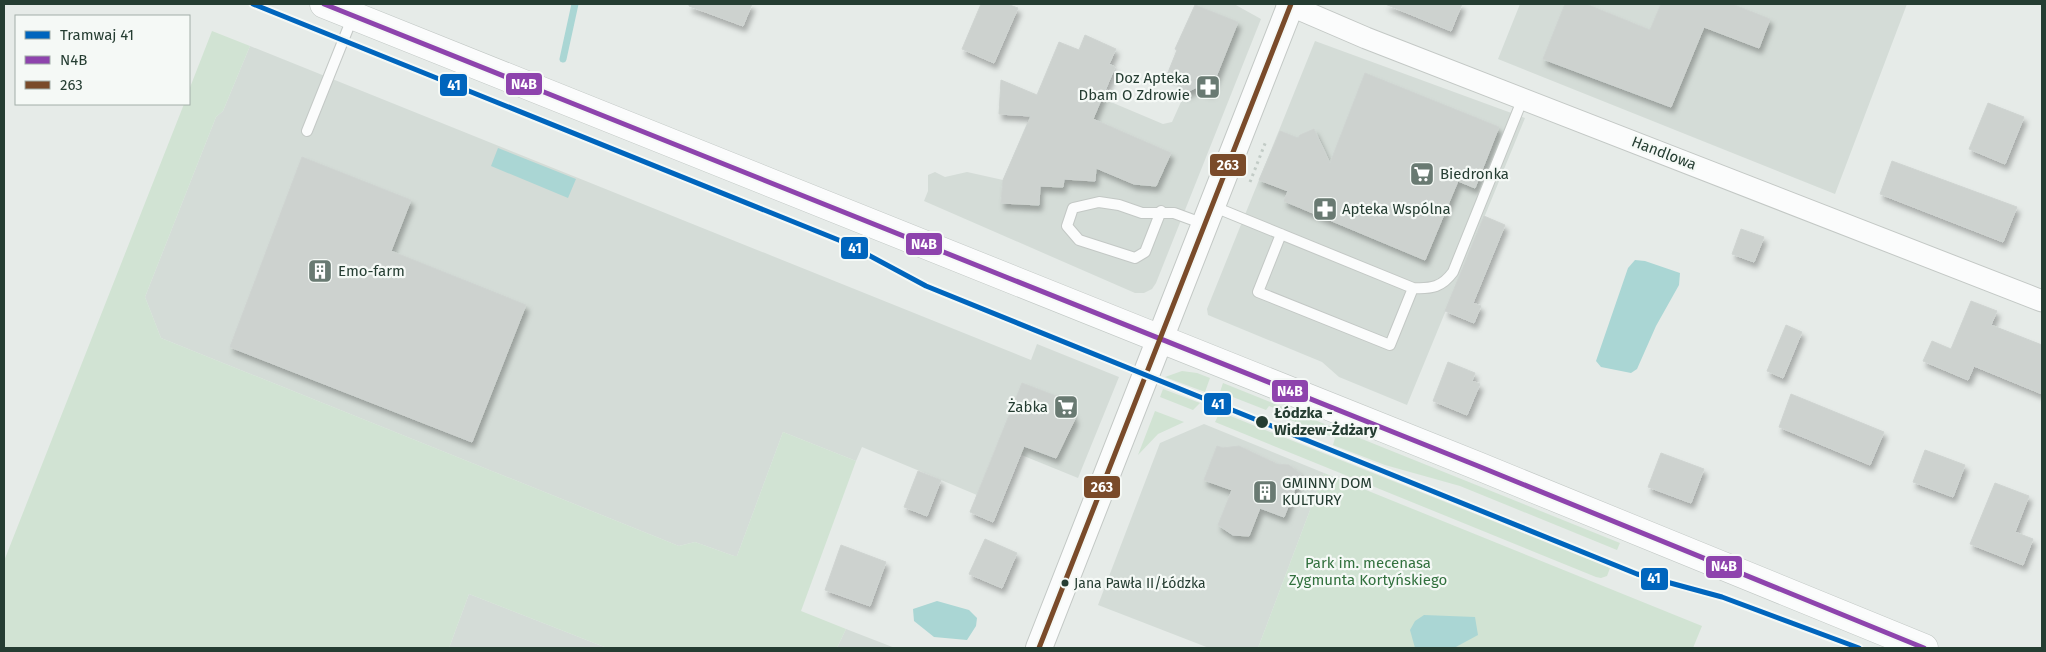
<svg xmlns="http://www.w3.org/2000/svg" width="2046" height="652" font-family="'Fira Sans',sans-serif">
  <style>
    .built { fill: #d4dcd7 }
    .green { fill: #d1e3d3 }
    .water { fill: #aad6d4 }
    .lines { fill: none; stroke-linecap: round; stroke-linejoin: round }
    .stream { stroke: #aad6d4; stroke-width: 7 }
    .building { fill: #cdd2cf; stroke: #cfd4d1; filter: url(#shadow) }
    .service-casing { stroke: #c3c8c5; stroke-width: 12 }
    .minor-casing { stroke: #c3c8c5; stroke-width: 23 }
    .tertiary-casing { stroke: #c3c8c5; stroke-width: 28 }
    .secondary-casing { stroke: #c2c8c5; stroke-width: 29 }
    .path { stroke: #c2cbc6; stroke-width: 3; stroke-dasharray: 2.5 4; stroke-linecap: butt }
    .service { stroke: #fbfcfc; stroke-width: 10 }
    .minor { stroke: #fbfcfc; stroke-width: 21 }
    .tertiary { stroke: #fbfcfc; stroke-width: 26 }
    .secondary { stroke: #fbfcfc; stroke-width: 28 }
    .bus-1-casing { stroke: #f5f9f6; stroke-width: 9 }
    .bus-2-casing { stroke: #f5f9f6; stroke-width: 9 }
    .bus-1 { stroke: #8e44ad; stroke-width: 5 }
    .bus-2 { stroke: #7a4b2a; stroke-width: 5 }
    .tram-1-casing { stroke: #f5f9f6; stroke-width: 9 }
    .tram-1 { stroke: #0065bd; stroke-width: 5 }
    .stop-dot { fill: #253d32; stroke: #f5f9f6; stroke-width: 2 }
    .labels { text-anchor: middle; stroke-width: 4.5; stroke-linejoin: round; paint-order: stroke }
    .bus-label { font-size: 14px; fill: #253d32; stroke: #f5f9f6; text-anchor: start }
    .poi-label { font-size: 15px; fill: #253d32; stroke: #f5f9f6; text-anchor: start }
    .street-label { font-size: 15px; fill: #253d32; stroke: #f5f9f6 }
    .stop-label { font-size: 15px; font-weight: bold; fill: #253d32; stroke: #f5f9f6; text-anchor: start }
    .park-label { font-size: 15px; fill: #32713e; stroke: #f5f9f6 }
    .line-badge { stroke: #f5f9f6; stroke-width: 2 }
    .badge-label { font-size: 14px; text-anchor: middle; font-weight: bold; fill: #fff }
  </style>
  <defs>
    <filter id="shadow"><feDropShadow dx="3" dy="5.5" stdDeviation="2.5" flood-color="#0004"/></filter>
  </defs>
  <rect width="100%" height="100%" fill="#e6ebe8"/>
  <!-- built -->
  <path class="built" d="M 1196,4 L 1234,4 L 1261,19 L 1156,283 L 1152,289 L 1144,293 L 1135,293 L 924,201 L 928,191 L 928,175 L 935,172 L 945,177 L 967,172 L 1003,180 L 1030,116 L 999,114 L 1001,80 L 1078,113 L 1099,97 L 1163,124 L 1172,122 L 1185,93 L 1180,80 L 1167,75 L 1177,50 L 1175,49 Z
    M 1520,4 L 1907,4 L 1835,194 L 1498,59 Z
    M 1315,41 L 1525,118 L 1407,405 L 1339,377 L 1322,362 L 1208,315 L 1207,309 Z
    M 250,46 L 1031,360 L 1037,344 L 1119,377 L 1078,478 L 997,445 L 977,495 L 862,447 L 856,461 L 783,432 L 737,556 L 734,556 L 695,542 L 679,546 L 161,338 L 145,297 L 216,117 L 223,111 Z
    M 1204,424 L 1324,473 L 1258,648 L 1209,648 L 1098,605 L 1160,443 Z
    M 469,594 L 607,648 L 449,648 Z
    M 846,629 L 895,648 L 837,648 Z"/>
  <!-- green -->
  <path class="green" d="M 212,31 L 250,46 L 223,111 L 216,117 L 145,297 L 161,338 L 679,546 L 695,542 L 734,556 L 737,556 L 783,432 L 856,461 L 801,611 L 846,629 L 837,648 L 607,648 L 469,594 L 449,648 L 4,648 L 4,561 L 184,104 L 189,104 L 189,90 Z
    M 1182,371 L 1197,373 L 1210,378 L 1205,392 L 1165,377 Z
    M 1223,383 L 1620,543 L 1617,550 L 1460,486 L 1385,465 L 1333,445 L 1335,438 L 1288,419 L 1290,414 L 1269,406 L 1266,410 L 1220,392 Z
    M 1163,389 L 1200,403 L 1193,410 L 1160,397 Z
    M 1213,409 L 1610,568 L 1607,576 L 1601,578 L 1596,577 L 1215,422 L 1218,416 L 1211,413 Z
    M 1155,411 L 1184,422 L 1158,434 L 1138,455 Z
    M 1324,473 L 1702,626 L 1693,648 L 1258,648 Z"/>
  <!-- water -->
  <path class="water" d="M 498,148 L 576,179 L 568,198 L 491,166 Z
    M 1635,260 L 1645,261 L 1680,273 L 1679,285 L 1656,326 L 1637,369 L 1631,373 L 1601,367 L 1596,361 L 1628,268 Z
    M 937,601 L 969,610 L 977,618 L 976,626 L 967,640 L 934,637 L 914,621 L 913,609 Z
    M 1424,615 L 1475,617 L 1478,635 L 1454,648 L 1415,648 L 1410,630 L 1415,621 Z"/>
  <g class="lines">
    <!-- stream -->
    <path class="stream" d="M 563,59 L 575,4"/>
  </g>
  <!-- building -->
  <path class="building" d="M 689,4 L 752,4 L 743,26 L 689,6 Z
    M 981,4 L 1007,4 L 1018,8 L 994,63 L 962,49 Z
    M 1385,4 L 1462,4 L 1451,31 Z
    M 1565,4 L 1586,4 L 1650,30 L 1661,4 L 1732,4 L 1770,19 L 1759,48 L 1704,27 L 1671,107 L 1543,59 Z
    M 1195,5 L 1238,22 L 1210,92 L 1197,87 L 1185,93 L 1180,80 L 1167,75 L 1177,50 L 1175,49 Z
    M 1085,35 L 1116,49 L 1109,64 L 1115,67 L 1093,119 L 1171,153 L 1156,186 L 1134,184 L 1096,168 L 1095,181 L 1064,179 L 1063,187 L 1040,186 L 1039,205 L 1001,203 L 1003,180 L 1031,116 L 999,114 L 1001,80 L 1037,95 L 1059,42 L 1079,50 Z
    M 1365,73 L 1499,127 L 1475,188 L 1458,181 L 1425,260 L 1284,201 L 1288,191 L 1259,180 L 1280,131 L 1298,138 L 1300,135 L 1314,129 L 1330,163 Z
    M 1988,103 L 2024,117 L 2005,164 L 1969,149 Z
    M 302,157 L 411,200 L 391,251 L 526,305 L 472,442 L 230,347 Z
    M 1892,161 L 2017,207 L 2003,242 L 1880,194 Z
    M 1484,216 L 1505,225 L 1473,303 L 1481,306 L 1474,323 L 1445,311 Z
    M 1741,229 L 1764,237 L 1754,262 L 1732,254 Z
    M 1971,301 L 1997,311 L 1991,325 L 2042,345 L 2042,394 L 1974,366 L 1968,380 L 1923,361 L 1932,341 L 1951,349 Z
    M 1786,325 L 1802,332 L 1783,378 L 1767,371 Z
    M 1448,362 L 1475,373 L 1472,381 L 1480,384 L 1467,415 L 1433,401 Z
    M 1022,383 L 1067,400 L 1075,419 L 1056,458 L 1024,446 L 993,522 L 970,512 Z
    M 1791,394 L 1884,432 L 1870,465 L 1779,427 Z
    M 1217,446 L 1223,448 L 1239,446 L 1277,464 L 1289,465 L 1301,474 L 1284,517 L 1260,508 L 1249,536 L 1233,535 L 1218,525 L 1232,490 L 1204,480 Z
    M 1925,450 L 1965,465 L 1953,497 L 1913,482 Z
    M 1661,453 L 1704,469 L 1691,503 L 1648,487 Z
    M 918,471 L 941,480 L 927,516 L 904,507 Z
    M 1995,483 L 2029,496 L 2015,532 L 2033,539 L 2023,565 L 1970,544 Z
    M 985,539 L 1017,553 L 1002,588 L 969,574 Z
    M 841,545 L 886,562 L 870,606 L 825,590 Z"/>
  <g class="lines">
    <defs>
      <path id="service" d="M 307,131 L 353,16
        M 1212,206 L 1413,288 C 1432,289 1442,287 1453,272 L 1523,98
        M 1161,211 L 1145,252 L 1135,258 L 1079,240 L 1067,226 L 1073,208 L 1099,202 L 1119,205 L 1142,213 L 1174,213 L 1204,224
        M 1281,234 L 1258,292 L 1390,345 L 1413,288"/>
      <path id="minor" d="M 1287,4 L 1366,38 L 2042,301"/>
      <path id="tertiary" d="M 1039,648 L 1291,4"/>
      <path id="secondary" d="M 324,4 L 1478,466 L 1924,648"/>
    </defs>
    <!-- service casing -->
    <use href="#service" class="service-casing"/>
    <!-- minor casing -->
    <use href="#minor" class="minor-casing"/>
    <!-- tertiary casing -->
    <use href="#tertiary" class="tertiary-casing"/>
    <!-- secondary casing -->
    <use href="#secondary" class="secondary-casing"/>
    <!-- path -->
    <path class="path" d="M 1250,182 L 1266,141"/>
    <!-- service -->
    <use href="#service" class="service"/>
    <!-- minor -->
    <use href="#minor" class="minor"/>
    <!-- tertiary -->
    <use href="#tertiary" class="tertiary"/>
    <!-- secondary -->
    <use href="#secondary" class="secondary"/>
    <defs>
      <path id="bus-1" d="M 324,4 L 1478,466 L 1924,648"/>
      <path id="bus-2" d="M 1039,648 L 1291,4"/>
    </defs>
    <!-- bus-1 casing -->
    <use href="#bus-1" class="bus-1-casing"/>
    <!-- bus-2 casing -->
    <use href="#bus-2" class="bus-2-casing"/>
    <!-- bus-1 -->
    <use href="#bus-1" class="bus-1"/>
    <!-- bus-2 -->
    <use href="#bus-2" class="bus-2"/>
    <defs>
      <path id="tram-1" d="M 253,4 L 846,243 L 926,286 L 1637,574 L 1722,597 L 1859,648"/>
    </defs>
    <!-- tram-1 casing -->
    <use href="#tram-1" class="tram-1-casing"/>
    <!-- tram-1 -->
    <use href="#tram-1" class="tram-1"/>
  </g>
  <!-- icons -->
  <defs>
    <symbol id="pharmacy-square" viewBox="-11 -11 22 22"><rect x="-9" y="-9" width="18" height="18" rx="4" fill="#697a72" stroke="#f5f9f6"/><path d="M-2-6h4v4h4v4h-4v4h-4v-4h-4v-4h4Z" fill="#fff"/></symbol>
    <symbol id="supermarket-square" viewBox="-11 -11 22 22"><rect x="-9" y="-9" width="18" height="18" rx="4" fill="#697a72" stroke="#f5f9f6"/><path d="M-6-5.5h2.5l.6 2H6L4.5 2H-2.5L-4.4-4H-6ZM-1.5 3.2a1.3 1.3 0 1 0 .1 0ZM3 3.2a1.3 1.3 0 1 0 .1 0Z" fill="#fff"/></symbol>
    <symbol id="building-square" viewBox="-11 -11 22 22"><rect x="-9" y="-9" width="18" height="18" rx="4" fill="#697a72" stroke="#f5f9f6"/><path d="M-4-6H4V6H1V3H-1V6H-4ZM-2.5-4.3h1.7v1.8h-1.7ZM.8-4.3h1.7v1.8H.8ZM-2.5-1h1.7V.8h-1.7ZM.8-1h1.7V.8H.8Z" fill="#fff"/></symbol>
  </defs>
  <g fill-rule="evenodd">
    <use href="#pharmacy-square" x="1194" y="73" width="28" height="28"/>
    <use href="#supermarket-square" x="1408" y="160" width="28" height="28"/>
    <use href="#pharmacy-square" x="1311" y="195" width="28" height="28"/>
    <use href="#building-square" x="306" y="257" width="28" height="28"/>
    <use href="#supermarket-square" x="1052" y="393" width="28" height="28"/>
    <use href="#building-square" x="1251" y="478" width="28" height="28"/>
  </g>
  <!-- markers -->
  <g class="stop-dot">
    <circle cx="1262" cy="422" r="7"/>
    <circle cx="1065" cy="583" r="4.5"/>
  </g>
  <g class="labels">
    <!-- bus labels -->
    <g class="bus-label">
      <text x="1074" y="588">Jana Pawła II/Łódzka</text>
    </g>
    <!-- poi labels -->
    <g class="poi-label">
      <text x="1190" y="83" text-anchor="end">Doz Apteka<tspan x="1190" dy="17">Dbam O Zdrowie</tspan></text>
      <text x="1440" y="179">Biedronka</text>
      <text x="1342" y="214">Apteka Wspólna</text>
      <text x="338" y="276">Emo-farm</text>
      <text x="1048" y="412" text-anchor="end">Żabka</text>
      <text x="1282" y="488">GMINNY DOM<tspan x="1282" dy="17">KULTURY</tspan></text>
    </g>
    <!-- street labels -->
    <g class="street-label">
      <text transform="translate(1664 153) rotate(21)" y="5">Handlowa</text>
    </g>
    <!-- stop labels -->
    <g class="stop-label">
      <text x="1274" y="418">Łódzka -<tspan x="1274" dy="17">Widzew-Żdżary</tspan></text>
    </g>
    <!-- park labels -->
    <g class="park-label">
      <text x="1368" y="568">Park im. mecenasa<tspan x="1368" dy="17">Zygmunta Kortyńskiego</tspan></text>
    </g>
  </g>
  <g class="line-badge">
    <rect x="505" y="72" width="38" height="24" rx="5" fill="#8e44ad"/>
    <rect x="439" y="73" width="29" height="24" rx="5" fill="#0065bd"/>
    <rect x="1209" y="153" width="38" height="24" rx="5" fill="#7a4b2a"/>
    <rect x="905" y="232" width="38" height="24" rx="5" fill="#8e44ad"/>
    <rect x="840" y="236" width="29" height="24" rx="5" fill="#0065bd"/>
    <rect x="1271" y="379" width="38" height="24" rx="5" fill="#8e44ad"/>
    <rect x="1203" y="392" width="29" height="24" rx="5" fill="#0065bd"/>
    <rect x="1083" y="475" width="38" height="24" rx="5" fill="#7a4b2a"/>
    <rect x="1705" y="555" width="38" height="24" rx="5" fill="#8e44ad"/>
    <rect x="1640" y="567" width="29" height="24" rx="5" fill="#0065bd"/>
  </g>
  <g class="badge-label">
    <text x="524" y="89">N4B</text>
    <text x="454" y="90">41</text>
    <text x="1228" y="170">263</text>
    <text x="924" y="249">N4B</text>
    <text x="855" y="253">41</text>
    <text x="1290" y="396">N4B</text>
    <text x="1218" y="409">41</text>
    <text x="1102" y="492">263</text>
    <text x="1724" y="571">N4B</text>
    <text x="1654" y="583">41</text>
  </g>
  <!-- border -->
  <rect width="2046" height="652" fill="none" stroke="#253d32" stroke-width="10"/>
  <!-- legend -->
  <rect x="15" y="15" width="175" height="90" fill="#f5f9f6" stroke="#a2aea8"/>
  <rect x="25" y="31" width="25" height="8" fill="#0065bd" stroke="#a2aea8"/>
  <text x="60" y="40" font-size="15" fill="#253d32">Tramwaj 41</text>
  <rect x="25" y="56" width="25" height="8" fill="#8e44ad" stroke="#a2aea8"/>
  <text x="60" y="65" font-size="15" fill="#253d32">N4B</text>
  <rect x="25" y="81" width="25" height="8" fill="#7a4b2a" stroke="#a2aea8"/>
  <text x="60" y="90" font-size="15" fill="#253d32">263</text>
</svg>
